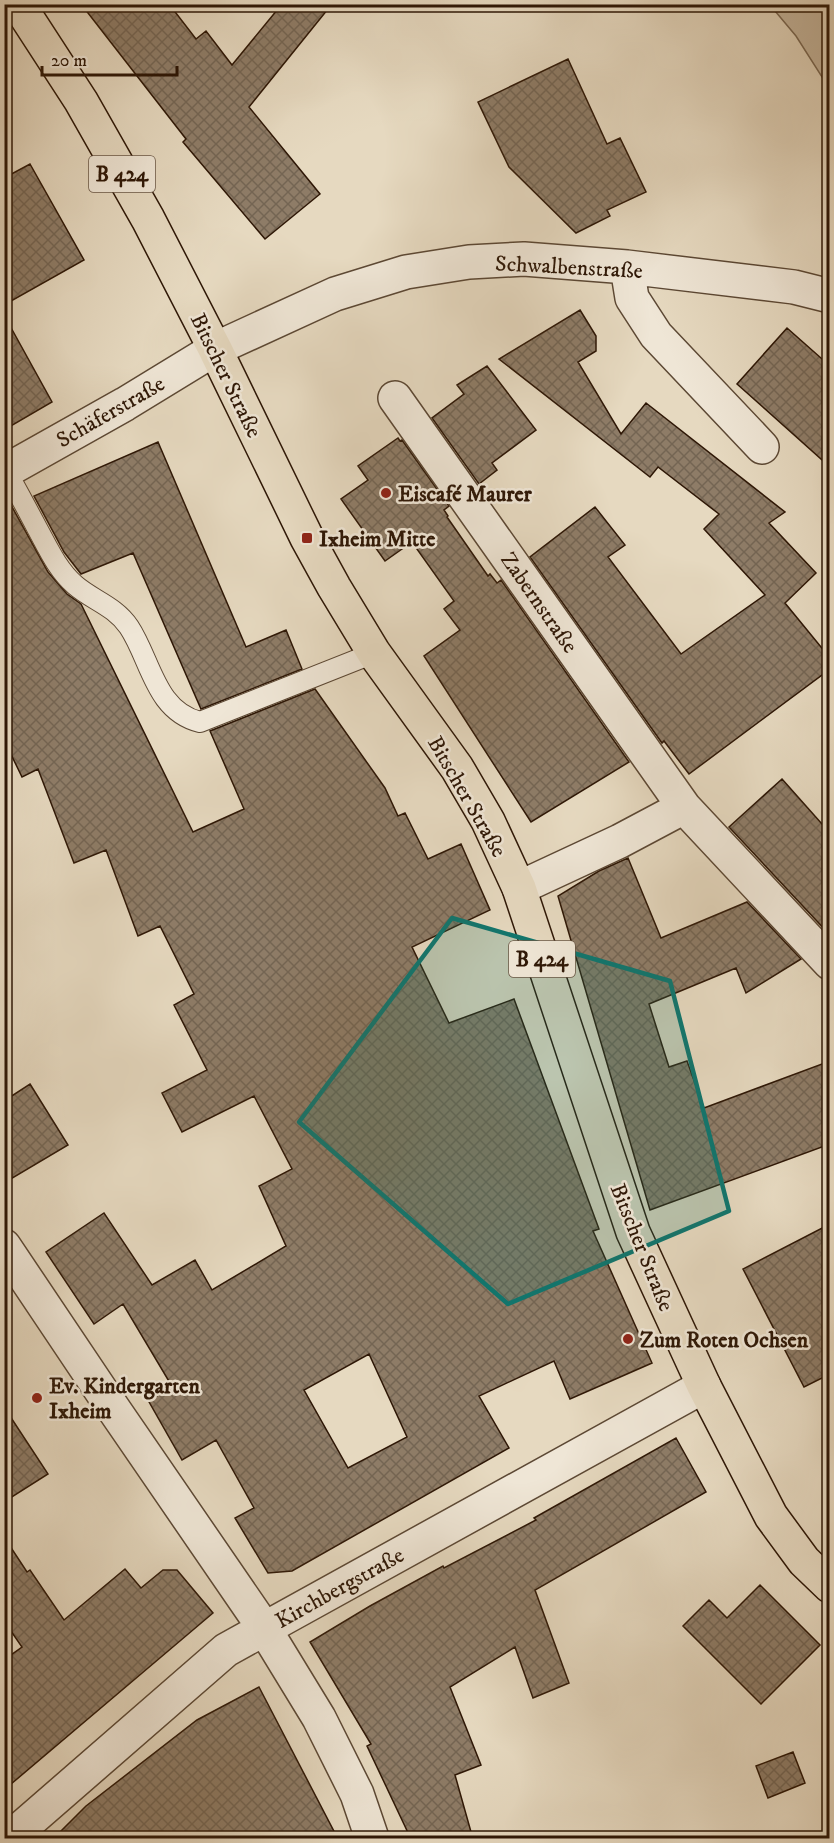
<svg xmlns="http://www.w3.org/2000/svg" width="834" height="1843" font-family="'IM FELL DW Pica',serif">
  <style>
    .grass { fill: #c7b8a0; stroke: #7a6853; stroke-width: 1.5 }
    .building { fill: url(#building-cross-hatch); stroke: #2e1706; stroke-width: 1.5; fill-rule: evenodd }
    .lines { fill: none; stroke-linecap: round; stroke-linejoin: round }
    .service-casing { stroke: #5c4834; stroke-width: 22 }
    .minor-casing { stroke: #5c4834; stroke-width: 36 }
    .primary-casing { stroke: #2e1706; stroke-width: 36 }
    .service { stroke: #efe6d6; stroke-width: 20 }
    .minor { stroke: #efe6d6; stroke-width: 33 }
    .primary { stroke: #e6d9c0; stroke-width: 33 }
    .marked { fill: #0f766e; fill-opacity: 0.2; stroke: #0f766e; stroke-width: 4.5; stroke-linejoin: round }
    .poi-dot { fill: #8f2418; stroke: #efe6d6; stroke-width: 2 }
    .labels { text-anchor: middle; stroke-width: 5; stroke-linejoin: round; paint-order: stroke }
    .shield { fill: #efe6d6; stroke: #685544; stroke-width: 1.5 }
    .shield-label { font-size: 21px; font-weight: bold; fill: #2e1706 }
    .street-label { font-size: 22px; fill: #2e1706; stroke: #efe6d6 }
    .poi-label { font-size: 22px; font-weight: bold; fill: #2e1706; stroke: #efe6d6; text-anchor: start }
  </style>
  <defs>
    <pattern id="building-cross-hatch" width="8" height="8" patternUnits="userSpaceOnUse" patternTransform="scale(1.5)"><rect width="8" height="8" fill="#8e7c67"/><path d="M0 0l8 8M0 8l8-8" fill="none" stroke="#746553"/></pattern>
  </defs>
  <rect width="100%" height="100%" fill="#e6d9c0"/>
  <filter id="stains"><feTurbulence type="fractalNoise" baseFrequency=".00333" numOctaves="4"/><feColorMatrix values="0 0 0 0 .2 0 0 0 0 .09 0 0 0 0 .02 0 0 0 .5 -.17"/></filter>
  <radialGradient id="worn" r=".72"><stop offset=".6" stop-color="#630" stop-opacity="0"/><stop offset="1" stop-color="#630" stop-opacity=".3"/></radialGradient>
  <!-- grass -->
  <path class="grass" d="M 770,5 L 829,5 L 829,88 L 796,36 Z"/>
  <!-- building -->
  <path class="building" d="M 81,4 L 169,4 L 196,39 L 206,31 L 232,65 L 282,4 L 332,4 L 249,107 L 320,194 L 265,239 L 183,142 L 186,139 Z
    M 568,59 L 607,144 L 620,138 L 646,192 L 607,210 L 610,216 L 576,233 L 509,167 L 478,102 Z
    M 30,164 L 84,260 L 4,305 L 4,178 Z
    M 580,310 L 596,336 L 596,351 L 578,362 L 621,434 L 646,403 L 785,512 L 769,523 L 816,573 L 785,603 L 830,658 L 830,669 L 689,774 L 664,741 L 662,743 L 530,557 L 595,507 L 625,545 L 608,557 L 681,654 L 765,595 L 704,529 L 719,514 L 658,467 L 650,477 L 499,359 Z
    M 4,315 L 52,402 L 4,430 Z
    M 787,328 L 830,366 L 830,467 L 737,384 Z
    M 487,366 L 536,430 L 492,463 L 497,470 L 479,484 L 432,418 L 464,394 L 457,385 Z
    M 398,438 L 400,441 L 402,440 L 449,506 L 444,510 L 448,516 L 447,517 L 488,576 L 490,574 L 497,583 L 501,580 L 629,762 L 531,822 L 424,656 L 460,630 L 444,609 L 454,601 L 412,542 L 385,561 L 341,499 L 368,480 L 358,466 Z
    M 158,442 L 246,647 L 286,630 L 302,669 L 201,709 L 133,553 L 81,574 L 64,552 L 34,496 Z
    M 11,505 L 48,572 L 67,594 L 81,604 L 193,832 L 244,809 L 210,731 L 315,689 L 385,788 L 398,816 L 405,813 L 428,859 L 461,844 L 490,910 L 412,947 L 449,1023 L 514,999 L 599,1229 L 593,1231 L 652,1363 L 570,1399 L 554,1361 L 479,1396 L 509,1448 L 292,1571 L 268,1573 L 235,1518 L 254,1508 L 216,1440 L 182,1460 L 148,1400 L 173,1388 L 123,1304 L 94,1324 L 46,1252 L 104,1213 L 152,1285 L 195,1260 L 212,1290 L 286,1246 L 259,1186 L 292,1169 L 254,1096 L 182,1132 L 162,1093 L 207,1070 L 174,1005 L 194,994 L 160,926 L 138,936 L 106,850 L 74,863 L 38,769 L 22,777 L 4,740 L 4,508 ZM 369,1354 L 407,1437 L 348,1468 L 304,1390 Z
    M 782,779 L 830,833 L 830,935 L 729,827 Z
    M 628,858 L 661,938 L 747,902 L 801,959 L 746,993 L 736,968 L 649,1004 L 669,1067 L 687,1061 L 704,1108 L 830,1061 L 830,1144 L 650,1210 L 558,896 L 599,871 Z
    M 30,1084 L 68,1145 L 4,1183 L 4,1101 Z
    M 830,1224 L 830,1374 L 804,1387 L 743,1269 Z
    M 4,1407 L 48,1474 L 4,1502 Z
    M 676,1438 L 706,1492 L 535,1590 L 569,1683 L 533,1698 L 515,1647 L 450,1687 L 481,1765 L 455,1775 L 473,1839 L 411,1839 L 367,1746 L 371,1744 L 310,1642 L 370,1606 L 443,1566 L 444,1568 L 536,1520 L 534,1518 Z
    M 4,1537 L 27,1572 L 30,1570 L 64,1620 L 125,1569 L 141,1588 L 163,1570 L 177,1570 L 213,1613 L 4,1790 L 4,1660 L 22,1647 L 4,1621 Z
    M 760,1585 L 820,1645 L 761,1704 L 683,1626 L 709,1600 L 727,1618 Z
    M 259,1687 L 338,1839 L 53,1839 L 86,1806 L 197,1720 Z
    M 793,1752 L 805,1783 L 768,1798 L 756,1766 Z"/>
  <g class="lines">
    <defs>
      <path id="service" d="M 6,471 C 17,490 27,509 37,528 C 48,548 57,569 75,585 C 92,600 115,606 129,627 C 151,660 155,711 200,722 L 374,653"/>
      <path id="minor" d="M 627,267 L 632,298 L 656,335 L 762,447
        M 395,398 L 684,807 L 830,963
        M 4,472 L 125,404 L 215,349 L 335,294 L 406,272 L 469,262 L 524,259 L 627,267 L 794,287 L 830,296
        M 519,888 L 620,841 L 684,807
        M 4,1246 L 104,1395 L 264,1628 L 319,1718 L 357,1794 L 372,1838
        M 10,1838 L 226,1650 L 704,1386"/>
      <path id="primary" d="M 18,4 L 81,101 L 148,219 L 215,349 L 307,538 L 334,587 L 374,653 L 457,768 L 488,821 L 519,888 L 633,1232 L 704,1386 L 771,1516 L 804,1561 L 830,1586"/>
    </defs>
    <!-- service casing -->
    <use href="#service" class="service-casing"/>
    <!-- minor casing -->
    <use href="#minor" class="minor-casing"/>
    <!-- primary casing -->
    <use href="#primary" class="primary-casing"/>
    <!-- service -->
    <use href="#service" class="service"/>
    <!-- minor -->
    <use href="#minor" class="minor"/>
    <!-- primary -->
    <use href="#primary" class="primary"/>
  </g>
  <!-- marked area -->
  <path class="marked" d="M 452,918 L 670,981 L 729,1211 L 508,1304 L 299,1122 Z"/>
  <!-- markers -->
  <g class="poi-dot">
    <circle cx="386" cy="493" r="6"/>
    <rect x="301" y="532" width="12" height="12" rx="3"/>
    <circle cx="628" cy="1339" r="6"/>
    <circle cx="37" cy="1398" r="6"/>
  </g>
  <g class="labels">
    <!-- shield labels -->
    <g class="shield">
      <rect x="89" y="156" width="66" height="36" rx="4.5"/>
      <rect x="509" y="941" width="66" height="36" rx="4.5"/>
    </g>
    <g class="shield-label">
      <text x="122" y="181">B 424</text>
      <text x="542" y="966">B 424</text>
    </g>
    <!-- street labels -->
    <g class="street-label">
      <text transform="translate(569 266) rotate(3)" y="8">Schwalbenstraße</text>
      <text transform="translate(227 375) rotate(64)" y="8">Bitscher Straße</text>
      <text transform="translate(110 411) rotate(-30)" y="8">Schäferstraße</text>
      <text transform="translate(540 602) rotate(55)" y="8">Zabernstraße</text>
      <text transform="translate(468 796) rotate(60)" y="8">Bitscher Straße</text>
      <text transform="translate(643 1247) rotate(68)" y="8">Bitscher Straße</text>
      <text transform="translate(339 1587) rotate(-29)" y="8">Kirchbergstraße</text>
    </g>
    <!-- poi labels -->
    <g class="poi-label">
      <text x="398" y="501">Eiscafé Maurer</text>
      <text x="319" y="546">Ixheim Mitte</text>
      <text x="640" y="1347">Zum Roten Ochsen</text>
      <text x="49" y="1393">Ev. Kindergarten<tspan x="49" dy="25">Ixheim</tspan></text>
    </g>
  </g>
  <!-- margin -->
  <rect width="834" height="1843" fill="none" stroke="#e6d9c0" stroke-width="24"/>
  <rect x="6" y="6" width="822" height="1831" fill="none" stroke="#2e1706" stroke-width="3"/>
  <rect x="12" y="12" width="810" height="1819" fill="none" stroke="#2e1706" stroke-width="1.5"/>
  <!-- scale -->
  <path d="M42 66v9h135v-9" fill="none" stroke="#2e1706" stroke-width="3"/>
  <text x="51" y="66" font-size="18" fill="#2e1706" stroke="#efe6d6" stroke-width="4.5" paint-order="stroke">20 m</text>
  <rect width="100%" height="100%" filter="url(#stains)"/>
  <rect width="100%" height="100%" fill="url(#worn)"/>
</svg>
